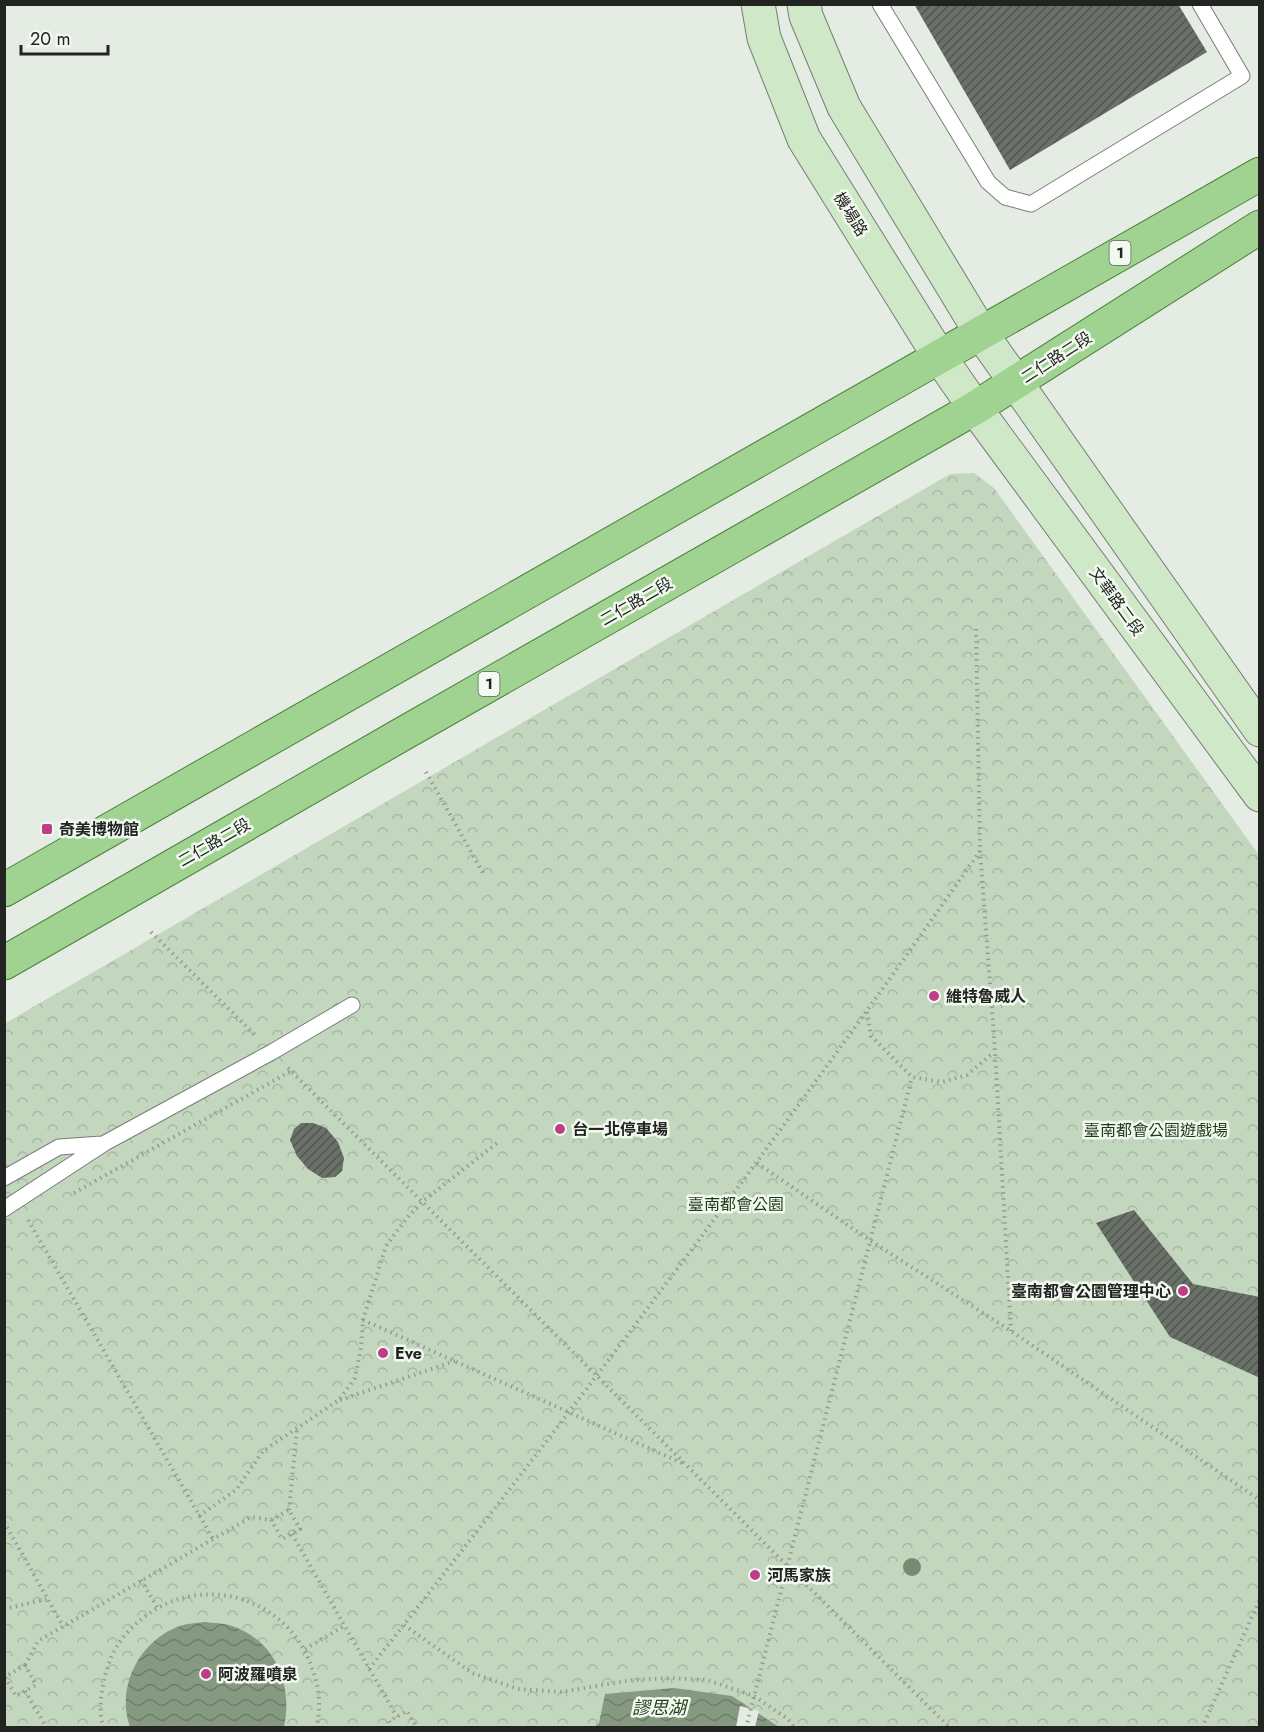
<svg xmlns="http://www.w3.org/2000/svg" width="1264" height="1732" font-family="Jost,'Noto Sans TC',sans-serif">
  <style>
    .park { fill: url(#park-crowns) }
    .water { fill: url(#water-waves) }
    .pier { fill: #e5ece3 }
    .building { fill: url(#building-hatch) }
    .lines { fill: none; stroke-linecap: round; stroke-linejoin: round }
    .lane-casing { stroke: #787e76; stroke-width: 17 }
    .secondary-casing { stroke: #787e76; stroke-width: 35 }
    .primary-casing { stroke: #4a823a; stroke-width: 35 }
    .path { stroke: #969b94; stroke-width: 4; stroke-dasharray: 1.5 4.5; stroke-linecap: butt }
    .lane { stroke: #fff; stroke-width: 15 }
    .secondary { stroke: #cfe8c8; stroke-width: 33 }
    .primary { stroke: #a0d291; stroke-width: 33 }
    .tree { fill: #778b72 }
    .poi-dot { fill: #be3d86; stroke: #f2f9f0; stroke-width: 2 }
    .labels { text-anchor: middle; stroke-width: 5; stroke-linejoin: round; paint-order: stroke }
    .shield { fill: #f2f9f0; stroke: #60645f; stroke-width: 1.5 }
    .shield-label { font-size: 15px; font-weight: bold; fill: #222421 }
    .street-label { font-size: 16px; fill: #222421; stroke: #f2f9f0 }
    .poi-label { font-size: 16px; font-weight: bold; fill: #222421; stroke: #f2f9f0; text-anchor: start }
    .park-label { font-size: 16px; fill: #1d3b15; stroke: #f2f9f0 }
    .water-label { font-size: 18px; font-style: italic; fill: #22411a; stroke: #f2f9f0 }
  </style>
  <defs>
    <pattern id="park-crowns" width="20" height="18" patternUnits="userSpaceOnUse" patternTransform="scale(1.5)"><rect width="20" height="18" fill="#c3d7be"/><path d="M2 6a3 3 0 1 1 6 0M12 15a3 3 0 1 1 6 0" fill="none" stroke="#a7b8a3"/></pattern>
    <pattern id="water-waves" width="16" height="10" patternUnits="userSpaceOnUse" patternTransform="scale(1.5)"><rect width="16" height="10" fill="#869a81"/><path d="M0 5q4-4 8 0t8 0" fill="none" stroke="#6d7d69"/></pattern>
    <pattern id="building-hatch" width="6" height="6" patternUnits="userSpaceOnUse" patternTransform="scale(1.5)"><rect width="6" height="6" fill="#697068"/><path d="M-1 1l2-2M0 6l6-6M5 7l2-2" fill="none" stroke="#515750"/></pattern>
  </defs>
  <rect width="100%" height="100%" fill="#e5ece3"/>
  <!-- park -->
  <path class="park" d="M 974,473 L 994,488 L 1259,855 L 1259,1727 L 5,1727 L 4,1024 L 950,474 Z"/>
  <!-- water -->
  <path class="water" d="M 204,1622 C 213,1623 224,1623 232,1626 C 276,1641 293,1685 284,1727 L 130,1727 C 116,1688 138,1643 177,1627 C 185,1624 196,1623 204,1622 Z
    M 674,1688 L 732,1696 L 779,1727 L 593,1728 L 599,1723 L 605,1694 Z"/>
  <!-- pier -->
  <path class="pier" d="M 740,1706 L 759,1711 L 755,1727 L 736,1727 Z"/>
  <!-- building -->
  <path class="building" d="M 914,4 L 1178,4 L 1207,52 L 1010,170 Z
    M 301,1123 L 313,1123 L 326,1128 L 338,1142 L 344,1158 L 342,1171 L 335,1177 L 322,1178 L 308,1169 L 297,1156 L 290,1140 L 294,1129 Z
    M 1134,1210 L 1193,1284 L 1260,1297 L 1260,1378 L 1170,1337 L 1096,1223 Z"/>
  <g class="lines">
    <defs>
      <path id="lane" d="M 880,4 L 988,182 L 1005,197 L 1031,204 L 1242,76 L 1200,4
        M 4,1178 L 59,1147 L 102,1144
        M 4,1209 L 105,1143 L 272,1052 L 352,1005"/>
      <path id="secondary" d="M 758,4 L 764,38 L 804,139 L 939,356 L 975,408 L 1260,795
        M 804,4 L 806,16 L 844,107 L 981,333 L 1260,730"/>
      <path id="primary" d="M 4,890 L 1260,174
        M 4,963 L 406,732 L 975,408 L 1260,227"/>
    </defs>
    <!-- lane casing -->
    <use href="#lane" class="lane-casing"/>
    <!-- secondary casing -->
    <use href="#secondary" class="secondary-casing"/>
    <!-- primary casing -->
    <use href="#primary" class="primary-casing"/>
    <!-- path -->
    <path class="path" d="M 976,629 L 980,851 L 995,1051 L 1011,1331
      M 426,772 L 484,875
      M 151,932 L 257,1037
      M 867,1012 L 871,1036 L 912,1077 L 942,1082 L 967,1075 L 994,1052
      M 288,1068 L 950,1728
      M 757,1163 L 871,1241 L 1011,1331 L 1260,1500
      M 74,1193 L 291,1071
      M 28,1220 L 213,1539
      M 363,1320 L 682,1463
      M 340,1400 L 455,1361
      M 289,1510 L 297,1429
      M 199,1516 L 236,1490 L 263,1451 L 339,1400 L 355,1378 L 361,1348 L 363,1320 L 386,1246 L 406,1219 L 422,1202 L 497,1143
      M 4,1522 L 63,1626
      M 292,1534 L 397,1717
      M 141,1580 L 157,1607
      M 4,1609 L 48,1599
      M 404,1625 L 472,1673 L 518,1689 L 562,1692 L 632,1680 L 671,1678 L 707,1680 L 754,1696 L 788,1719 L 795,1728
      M 305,1649 L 344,1626
      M 25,1665 L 38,1641 L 251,1517 L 271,1520 L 289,1510 L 300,1529 L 282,1539 L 271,1520
      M 25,1665 L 36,1685 L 16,1696 L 5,1677 Z
      M 369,1669 C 580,1402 785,1130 980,851
      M 25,1691 L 47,1728
      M 104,1728 C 97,1710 102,1687 107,1669 C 113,1648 126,1631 143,1618 C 201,1572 285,1596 311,1665 C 319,1685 322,1707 316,1728
      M 392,1728 L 389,1721 L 407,1711 L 417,1728
      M 746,1728 L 912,1077
      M 1202,1728 L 1260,1599"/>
    <!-- lane -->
    <use href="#lane" class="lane"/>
    <!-- secondary -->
    <use href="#secondary" class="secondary"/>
    <!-- primary -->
    <use href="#primary" class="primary"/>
  </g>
  <!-- trees -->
  <circle class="tree" cx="912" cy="1567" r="9"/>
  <!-- markers -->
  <g class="poi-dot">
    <rect x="41" y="823" width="12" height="12" rx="3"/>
    <circle cx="934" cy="996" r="6"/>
    <circle cx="560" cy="1129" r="6"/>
    <circle cx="1183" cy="1291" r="6"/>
    <circle cx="383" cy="1353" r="6"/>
    <circle cx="755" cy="1575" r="6"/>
    <circle cx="206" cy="1674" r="6"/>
  </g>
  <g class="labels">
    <!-- shield labels -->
    <g class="shield">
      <rect x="1109.5" y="241" width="21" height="24" rx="4.5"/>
      <rect x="478.5" y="672" width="21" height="24" rx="4.5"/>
    </g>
    <g class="shield-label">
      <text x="1120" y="258">1</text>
      <text x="489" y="689">1</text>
    </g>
    <!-- street labels -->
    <g class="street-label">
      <text transform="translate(851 214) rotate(58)" y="6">機場路</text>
      <text transform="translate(1056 357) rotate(-33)" y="6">二仁路二段</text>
      <text transform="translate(636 601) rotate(-30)" y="6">二仁路二段</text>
      <text transform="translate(1117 601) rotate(54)" y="6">文華路二段</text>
      <text transform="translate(214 842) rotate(-30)" y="6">二仁路二段</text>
    </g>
    <!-- poi labels -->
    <g class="poi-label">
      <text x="59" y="835">奇美博物館</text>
      <text x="946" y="1002">維特魯威人</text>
      <text x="572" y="1135">台一北停車場</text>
      <text x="1171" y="1297" text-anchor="end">臺南都會公園管理中心</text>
      <text x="395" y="1359">Eve</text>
      <text x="767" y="1581">河馬家族</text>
      <text x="218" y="1680">阿波羅噴泉</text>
    </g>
    <!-- park labels -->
    <g class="park-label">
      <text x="1156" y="1136">臺南都會公園遊戲場</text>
      <text x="736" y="1210">臺南都會公園</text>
    </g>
    <!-- water labels -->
    <g class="water-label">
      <text x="659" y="1714">謬思湖</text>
    </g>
  </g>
  <!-- border -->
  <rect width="1264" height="1732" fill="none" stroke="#222421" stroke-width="12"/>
  <!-- scale -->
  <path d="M21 45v9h87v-9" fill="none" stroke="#222421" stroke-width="3"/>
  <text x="30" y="45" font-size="18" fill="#222421" stroke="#f2f9f0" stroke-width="4.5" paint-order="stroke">20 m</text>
</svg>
